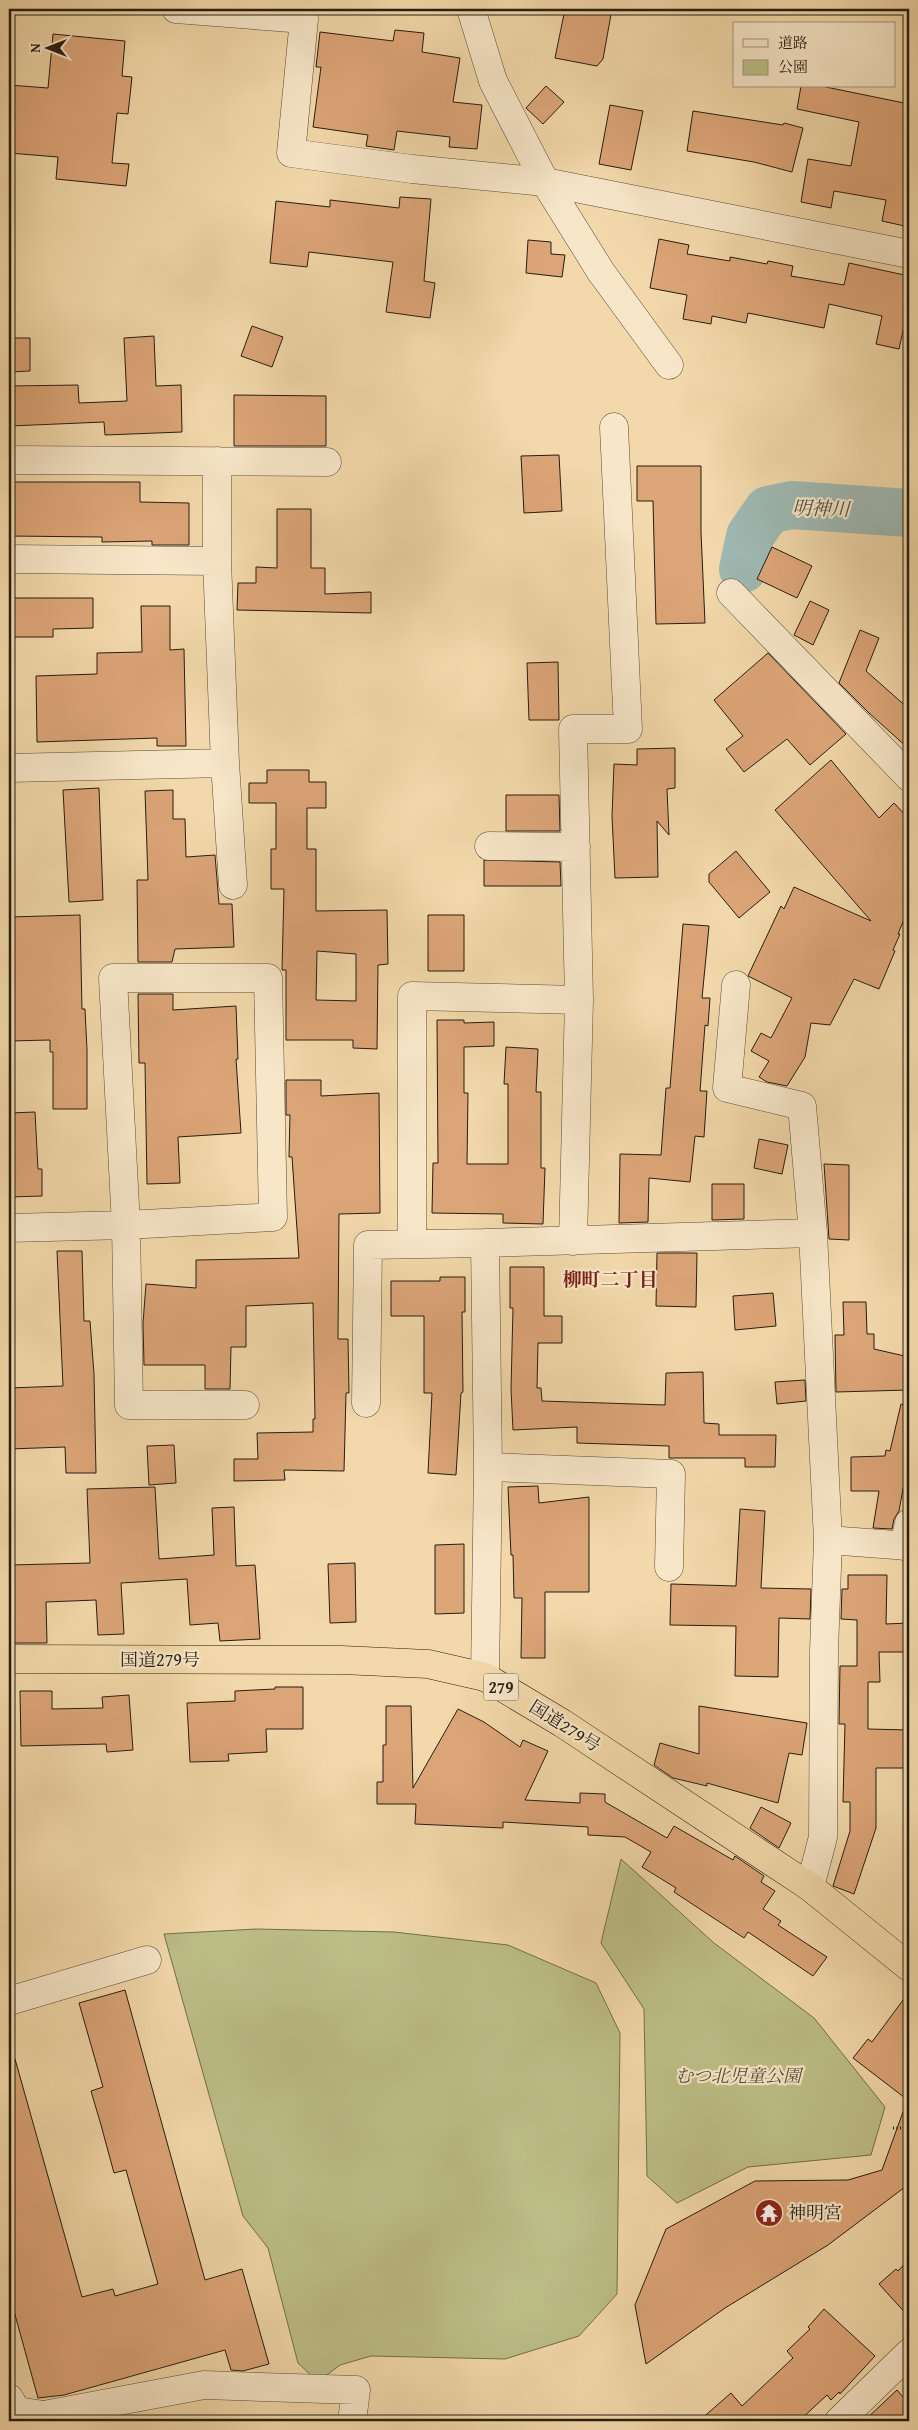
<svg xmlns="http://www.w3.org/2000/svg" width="918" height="2430" font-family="'Gentium Book Plus','Noto Serif JP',serif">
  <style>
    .green { fill: #bdbe87; stroke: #726e4c }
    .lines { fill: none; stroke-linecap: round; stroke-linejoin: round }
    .river { stroke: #9eb8b2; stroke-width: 48 }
    .building { fill: #dca578; stroke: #261d12; fill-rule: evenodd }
    .minor-casing { stroke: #594c38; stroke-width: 29 }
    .highway-casing { stroke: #261d12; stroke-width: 29 }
    .path { stroke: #261d12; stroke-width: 3; stroke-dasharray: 1 2.5; stroke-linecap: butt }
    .minor { stroke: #f7e6c8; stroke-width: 28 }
    .highway { stroke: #f2d8aa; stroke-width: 28 }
    .labels { text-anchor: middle; stroke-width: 4.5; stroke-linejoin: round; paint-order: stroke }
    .shield { fill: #f7e6c8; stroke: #655949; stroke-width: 1 }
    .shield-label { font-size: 16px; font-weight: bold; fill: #261d12 }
    .street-label { font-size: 18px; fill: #261d12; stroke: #f7e6c8 }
    .park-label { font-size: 18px; font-style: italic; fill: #534d35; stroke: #f7e6c8 }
    .poi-label { font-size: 18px; fill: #261d12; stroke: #f7e6c8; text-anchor: start }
    .water-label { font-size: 19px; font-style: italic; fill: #4a4c42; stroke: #f7e6c8 }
    .neighbourhood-label { font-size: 19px; font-weight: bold; fill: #7a1f14; stroke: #f7e6c8 }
  </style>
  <rect width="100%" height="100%" fill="#f2d8aa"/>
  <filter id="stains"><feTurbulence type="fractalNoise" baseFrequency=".004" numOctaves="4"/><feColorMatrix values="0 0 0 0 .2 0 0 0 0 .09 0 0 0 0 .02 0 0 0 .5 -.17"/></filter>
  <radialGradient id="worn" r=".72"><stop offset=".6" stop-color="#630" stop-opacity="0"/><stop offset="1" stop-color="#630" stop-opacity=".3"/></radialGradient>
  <!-- green -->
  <path class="green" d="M 621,1859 L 714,1943 L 814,2018 L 885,2107 L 871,2155 L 748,2167 L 677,2203 L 647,2176 L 644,2009 L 601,1943 Z
    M 256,1929 L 394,1932 L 508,1945 L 596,1983 L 620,2033 L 617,2294 L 579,2336 L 505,2359 L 371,2356 L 340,2365 L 324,2377 L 315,2379 L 298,2363 L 268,2248 L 243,2216 L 164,1934 Z"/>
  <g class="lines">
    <!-- river -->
    <path class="river" d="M 743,569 L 750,536 L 768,510 L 792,505 L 909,513"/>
  </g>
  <!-- building -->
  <path class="building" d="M 565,9 L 612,9 L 603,59 L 597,66 L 555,58 Z
    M 395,30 L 424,33 L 422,52 L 460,58 L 453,102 L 482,105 L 477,149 L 449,147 L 450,137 L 397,131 L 394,150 L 366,146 L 368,135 L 313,127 L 321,67 L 316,67 L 320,32 L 393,41 Z
    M 53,34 L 125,41 L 122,76 L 132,77 L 128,114 L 117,113 L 112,163 L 129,164 L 126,186 L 56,179 L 58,157 L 9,153 L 9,85 L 48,88 Z
    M 546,86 L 564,102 L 543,124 L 526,108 Z
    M 801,86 L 821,86 L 909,104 L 909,227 L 882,221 L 886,200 L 834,191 L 831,208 L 801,202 L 808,159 L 851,166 L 859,122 L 797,109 Z
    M 610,105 L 643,111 L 631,170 L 599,164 Z
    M 693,111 L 783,125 L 784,123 L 803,128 L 792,172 L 754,162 L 687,151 Z
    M 400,197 L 431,199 L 424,281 L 435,283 L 430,318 L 386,312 L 393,262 L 309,252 L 307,267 L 270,263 L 276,201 L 330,207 L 330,200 L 399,208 Z
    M 659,239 L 689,245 L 687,254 L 730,261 L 730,257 L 767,264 L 768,261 L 793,266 L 791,276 L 844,285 L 849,263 L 909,276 L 909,303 L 899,349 L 876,344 L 882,316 L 829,304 L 824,328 L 748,313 L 746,323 L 712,316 L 711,324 L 683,319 L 687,295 L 650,288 Z
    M 528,240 L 551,242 L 551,254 L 565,255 L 562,277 L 526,273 Z
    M 252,326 L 283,337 L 272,367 L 241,356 Z
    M 154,336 L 156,386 L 181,385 L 182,432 L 105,435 L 104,422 L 10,426 L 11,386 L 78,385 L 79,403 L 127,401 L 124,338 Z
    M 9,338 L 30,338 L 30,371 L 9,372 Z
    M 234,395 L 326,396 L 326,446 L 234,446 Z
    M 559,455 L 562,511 L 524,513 L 521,456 Z
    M 637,466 L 701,466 L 701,532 L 705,623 L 656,624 L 653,501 L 637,501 Z
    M 11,482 L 140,482 L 140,502 L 189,503 L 189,545 L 152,545 L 152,541 L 102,542 L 102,537 L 9,536 L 9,508 L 13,508 Z
    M 277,509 L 311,509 L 311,568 L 325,568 L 325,594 L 371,592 L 371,613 L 237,610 L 238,583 L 256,583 L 256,567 L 277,568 Z
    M 772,547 L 812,566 L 797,598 L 757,579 Z
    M 9,598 L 93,598 L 93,628 L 53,629 L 53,637 L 9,637 Z
    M 810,601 L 829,610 L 813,645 L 794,635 Z
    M 141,606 L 170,606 L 170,650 L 184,649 L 186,746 L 157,746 L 157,738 L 37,742 L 36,676 L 97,674 L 97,653 L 142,652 Z
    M 860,630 L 879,638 L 866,671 L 909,709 L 909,749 L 869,713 L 839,683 Z
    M 768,653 L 846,734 L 810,765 L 787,739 L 744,772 L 726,749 L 743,736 L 714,700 Z
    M 558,662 L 559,720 L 529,720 L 527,663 Z
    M 675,748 L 675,788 L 667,789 L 669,835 L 657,821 L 658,877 L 615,878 L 612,816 L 614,764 L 637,765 L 637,749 Z
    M 831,760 L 879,818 L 894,803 L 909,819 L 909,907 L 898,934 L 900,934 L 893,950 L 895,951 L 879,989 L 854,979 L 830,1025 L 811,1023 L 805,1057 L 787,1086 L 767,1082 L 759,1077 L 769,1061 L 751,1051 L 761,1033 L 771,1038 L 792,998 L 748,976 L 781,906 L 784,909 L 794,887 L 871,921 L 775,810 Z
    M 267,770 L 309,770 L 309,782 L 326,782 L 326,808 L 307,808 L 307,849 L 316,849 L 316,911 L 387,910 L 388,964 L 378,965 L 377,1049 L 353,1048 L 353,1040 L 286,1040 L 286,970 L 282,970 L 284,889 L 271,889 L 271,849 L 276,849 L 276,803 L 249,803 L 249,783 L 267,783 ZM 317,951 L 356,954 L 356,1001 L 316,1000 Z
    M 99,788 L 103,900 L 69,902 L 63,790 Z
    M 173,790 L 173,819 L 185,819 L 186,857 L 215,855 L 219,904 L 232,904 L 234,947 L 175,949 L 172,962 L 138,962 L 137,880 L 148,880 L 145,791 Z
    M 506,795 L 559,795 L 560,831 L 506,831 Z
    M 736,851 L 770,892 L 739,918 L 709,882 L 709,874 Z
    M 484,860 L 560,862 L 561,886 L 484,886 Z
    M 80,915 L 82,1009 L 85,1009 L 87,1050 L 87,1109 L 53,1109 L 53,1052 L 50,1052 L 50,1040 L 9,1041 L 9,917 Z
    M 428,915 L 464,915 L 464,971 L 428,971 Z
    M 683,924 L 709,926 L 702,998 L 710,998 L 708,1026 L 705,1025 L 700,1091 L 707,1091 L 704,1137 L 695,1136 L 690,1182 L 649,1178 L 648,1222 L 619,1223 L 620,1154 L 661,1155 L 666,1088 L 670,1088 Z
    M 138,994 L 173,994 L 173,1010 L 236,1006 L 238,1059 L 236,1059 L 241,1133 L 178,1137 L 180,1183 L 147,1184 L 145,1063 L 139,1063 Z
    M 437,1020 L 464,1020 L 464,1023 L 494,1022 L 494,1046 L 464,1047 L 464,1093 L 468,1093 L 467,1164 L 508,1164 L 508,1084 L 504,1084 L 506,1047 L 538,1049 L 536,1092 L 541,1092 L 541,1168 L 545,1168 L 543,1224 L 503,1223 L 503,1214 L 432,1213 L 433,1163 L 438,1163 Z
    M 286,1080 L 321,1080 L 321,1096 L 379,1093 L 380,1213 L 339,1214 L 338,1339 L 348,1339 L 349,1393 L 346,1393 L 344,1471 L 284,1470 L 285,1480 L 234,1481 L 234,1459 L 258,1459 L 257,1433 L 313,1432 L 313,1419 L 315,1419 L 313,1303 L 246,1306 L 246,1347 L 231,1347 L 230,1389 L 205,1389 L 205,1365 L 144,1365 L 143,1323 L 146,1284 L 196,1288 L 196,1260 L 299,1258 L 292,1157 L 289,1157 L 290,1115 L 286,1115 Z
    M 35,1112 L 38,1169 L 42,1169 L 42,1196 L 9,1197 L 9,1113 Z
    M 759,1139 L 788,1145 L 782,1174 L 754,1168 Z
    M 824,1164 L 849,1165 L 849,1240 L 829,1239 Z
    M 712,1184 L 744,1184 L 744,1219 L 712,1220 Z
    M 57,1251 L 82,1251 L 84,1321 L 90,1321 L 94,1374 L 96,1473 L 66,1473 L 65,1447 L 9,1449 L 9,1388 L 63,1386 Z
    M 657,1253 L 697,1253 L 696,1307 L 656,1306 Z
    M 510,1267 L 544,1267 L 544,1316 L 562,1316 L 562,1343 L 538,1343 L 537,1388 L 541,1388 L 542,1401 L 665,1405 L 666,1373 L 703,1372 L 704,1423 L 719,1424 L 719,1435 L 776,1435 L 775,1467 L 745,1467 L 745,1458 L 669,1458 L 669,1446 L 577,1443 L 577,1427 L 513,1430 L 511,1389 L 513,1308 L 510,1308 Z
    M 440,1277 L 465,1277 L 465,1312 L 462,1312 L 463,1392 L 461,1393 L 456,1475 L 428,1473 L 432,1393 L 424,1393 L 424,1316 L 391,1316 L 391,1281 L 440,1281 Z
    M 773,1293 L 776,1326 L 735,1330 L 733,1296 Z
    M 843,1302 L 866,1302 L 867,1334 L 874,1334 L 874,1349 L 909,1357 L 909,1390 L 836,1392 L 835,1335 L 844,1335 Z
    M 805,1380 L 806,1401 L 777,1404 L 775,1382 Z
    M 901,1404 L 909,1406 L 909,1455 L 899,1511 L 894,1519 L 892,1529 L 873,1528 L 879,1491 L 851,1491 L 851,1457 L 885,1456 L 886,1450 L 890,1451 Z
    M 174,1445 L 176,1483 L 149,1485 L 147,1446 Z
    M 538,1486 L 539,1503 L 589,1497 L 589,1592 L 545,1592 L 545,1658 L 521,1658 L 522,1598 L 514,1598 L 513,1555 L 511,1555 L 508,1487 Z
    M 155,1487 L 159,1559 L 214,1555 L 212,1508 L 234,1507 L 236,1566 L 255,1565 L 260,1639 L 220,1641 L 218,1623 L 190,1625 L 187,1579 L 121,1583 L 124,1634 L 98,1635 L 96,1600 L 46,1602 L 47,1643 L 12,1643 L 10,1565 L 90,1563 L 87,1489 Z
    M 740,1509 L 765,1511 L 761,1588 L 811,1589 L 810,1619 L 779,1618 L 778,1677 L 735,1676 L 736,1626 L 670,1625 L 671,1584 L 736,1586 Z
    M 464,1544 L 464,1613 L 435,1614 L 435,1545 Z
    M 355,1563 L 356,1622 L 330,1623 L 328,1564 Z
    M 848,1575 L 887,1575 L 886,1624 L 909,1623 L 909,1652 L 879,1652 L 880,1682 L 868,1682 L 868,1729 L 909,1730 L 909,1768 L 876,1768 L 876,1828 L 854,1894 L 833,1886 L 850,1831 L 850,1802 L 843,1802 L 845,1724 L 839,1724 L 840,1666 L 857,1666 L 857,1620 L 841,1619 L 842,1589 L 848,1589 Z
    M 275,1687 L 303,1687 L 303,1729 L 266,1729 L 267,1752 L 228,1754 L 229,1761 L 190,1762 L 187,1703 L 235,1701 L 235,1691 L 275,1689 Z
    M 20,1691 L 52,1691 L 52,1709 L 103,1708 L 102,1697 L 129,1695 L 133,1750 L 107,1752 L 106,1744 L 21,1746 Z
    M 386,1706 L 411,1706 L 413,1788 L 458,1709 L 484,1722 L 520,1747 L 523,1740 L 548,1751 L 525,1800 L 580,1803 L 580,1793 L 605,1794 L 605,1802 L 667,1838 L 674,1826 L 733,1860 L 735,1856 L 764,1876 L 761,1882 L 775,1891 L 763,1909 L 781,1921 L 778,1925 L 827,1957 L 813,1976 L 748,1932 L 744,1938 L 674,1892 L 676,1888 L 642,1867 L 651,1852 L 625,1837 L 588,1835 L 588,1827 L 503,1822 L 503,1828 L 415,1824 L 416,1804 L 377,1804 L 377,1782 L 383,1782 L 383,1745 L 386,1745 Z
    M 699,1706 L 807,1723 L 802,1755 L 789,1753 L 778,1803 L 707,1783 L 707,1786 L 673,1778 L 654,1765 L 660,1743 L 699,1754 Z
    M 761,1807 L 791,1823 L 779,1848 L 750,1828 Z
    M 125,1990 L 205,2280 L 242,2269 L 269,2364 L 243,2371 L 231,2370 L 225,2350 L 64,2395 L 38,2398 L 9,2293 L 9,2060 L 15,2059 L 82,2297 L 113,2289 L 115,2296 L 158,2284 L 126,2170 L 114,2173 L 101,2125 L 91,2091 L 103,2087 L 79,2003 Z
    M 909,1992 L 909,2101 L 853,2058 L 868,2039 L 872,2042 Z
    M 907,2101 L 909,2102 L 909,2184 L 828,2245 L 725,2308 L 646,2364 L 635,2305 L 666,2229 L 755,2181 L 848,2180 L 882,2170 Z
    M 909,2259 L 909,2317 L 879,2284 L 896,2269 L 898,2271 Z
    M 824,2309 L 875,2356 L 840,2394 L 839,2392 L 831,2400 L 827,2395 L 799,2421 L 699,2421 L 731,2393 L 742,2406 L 793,2358 L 787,2351 L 810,2329 L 808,2327 Z
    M 897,2390 L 909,2404 L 909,2421 L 864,2421 Z"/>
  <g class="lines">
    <defs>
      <path id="minor" d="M 176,9 L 304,19 L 291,153 L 412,169 L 545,182 L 909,254
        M 471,9 L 493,81 L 545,182 L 601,272 L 669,365
        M 9,460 L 327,462
        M 217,461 L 217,561
        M 9,559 L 217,561 L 225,763 L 233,885
        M 731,593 L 909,777
        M 9,768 L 225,763
        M 489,846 L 576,847
        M 736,985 L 727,1088 L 802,1106 L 813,1233 L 828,1540 L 824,1651 L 823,1837 L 810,1887
        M 9,1228 L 126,1225 L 273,1217 L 268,978 L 113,978 L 126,1225 L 129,1405 L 245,1405
        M 573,1241 L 579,1000 L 573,729 L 628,729 L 614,427
        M 485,1243 L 813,1233
        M 412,1244 L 412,996 L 579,1000
        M 366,1403 L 368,1245 L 485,1243 L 488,1467 L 485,1677
        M 488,1467 L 671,1474 L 669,1567
        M 828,1540 L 909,1546
        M 904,1546 L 909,1523
        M 9,2001 L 147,1960
        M 9,2398 L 17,2411 L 44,2415 L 204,2385 L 356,2390 L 352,2421
        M 839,2421 L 909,2353"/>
      <path id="highway" d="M 9,1659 L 342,1660 L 428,1664 L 485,1677 L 562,1723 L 810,1887 L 909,1967"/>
    </defs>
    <!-- minor casing -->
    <use href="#minor" class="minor-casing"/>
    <!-- highway casing -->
    <use href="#highway" class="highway-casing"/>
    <!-- path -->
    <path class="path" d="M 893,2128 L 909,2128"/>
    <!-- minor -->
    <use href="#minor" class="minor"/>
    <!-- highway -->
    <use href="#highway" class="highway"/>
  </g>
  <!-- icons -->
  <defs>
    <symbol id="temple-disc" viewBox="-11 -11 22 22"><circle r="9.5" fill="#8f2418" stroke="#f7e6c8"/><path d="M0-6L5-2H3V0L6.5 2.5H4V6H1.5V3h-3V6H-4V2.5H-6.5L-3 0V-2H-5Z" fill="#fff"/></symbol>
  </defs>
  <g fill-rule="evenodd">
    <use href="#temple-disc" x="753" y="2197" width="32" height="32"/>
  </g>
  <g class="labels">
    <!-- shield labels -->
    <rect class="shield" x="483.5" y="1673.5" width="35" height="27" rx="4"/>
    <g class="shield-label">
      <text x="501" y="1693">279</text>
    </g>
    <!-- street labels -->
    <g class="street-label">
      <text x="160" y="1666">国道279号</text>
      <text transform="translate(565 1726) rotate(32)" y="6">国道279号</text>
    </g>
    <!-- park labels -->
    <g class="park-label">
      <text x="738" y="2082">むつ北児童公園</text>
    </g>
    <!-- poi labels -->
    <g class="poi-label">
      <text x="788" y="2219">神明宮</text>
    </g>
    <!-- water labels -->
    <g class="water-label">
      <text transform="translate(821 508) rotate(2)" y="7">明神川</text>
    </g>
    <!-- neighbourhood labels -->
    <g class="neighbourhood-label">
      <text x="610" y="1286">柳町二丁目</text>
    </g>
  </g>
  <!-- margin -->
  <rect width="918" height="2430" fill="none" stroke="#f2d8aa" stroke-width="30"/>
  <rect x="10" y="10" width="898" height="2410" fill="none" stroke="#261d12" stroke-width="2.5"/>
  <rect x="15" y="15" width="888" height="2400" fill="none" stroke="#261d12"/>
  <!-- legend -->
  <rect x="733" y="22" width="162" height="65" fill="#f7e6c8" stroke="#a3967f"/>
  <rect x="743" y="39" width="25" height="8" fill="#f7e6c8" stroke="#a3967f"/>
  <text x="778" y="48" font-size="15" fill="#261d12">道路</text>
  <rect x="743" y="60" width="25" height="15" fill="#bdbe87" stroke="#a3967f"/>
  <text x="778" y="72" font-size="15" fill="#261d12">公園</text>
  <!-- north arrow -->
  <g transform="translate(48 48) rotate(270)" stroke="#f7e6c8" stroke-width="4" paint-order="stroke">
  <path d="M0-4L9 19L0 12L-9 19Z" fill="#261d12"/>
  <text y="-8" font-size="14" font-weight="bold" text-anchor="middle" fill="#261d12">N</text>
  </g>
  <rect width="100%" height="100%" filter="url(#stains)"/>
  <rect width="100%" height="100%" fill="url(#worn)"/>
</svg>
